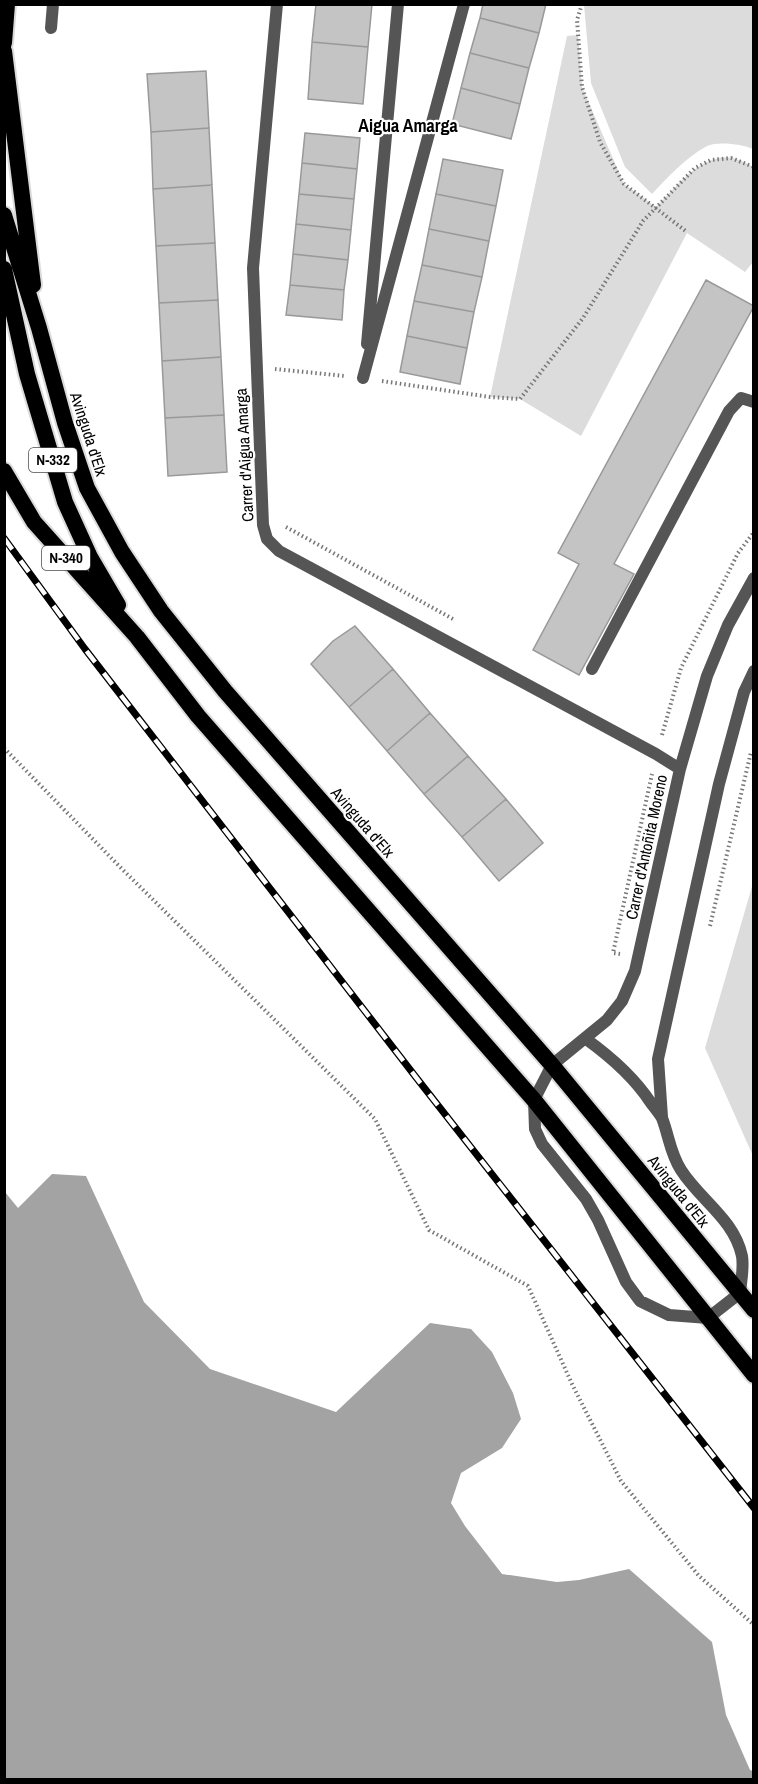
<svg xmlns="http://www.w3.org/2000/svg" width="758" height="1784" font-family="'Archivo Narrow',sans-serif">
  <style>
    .green { fill: #dcdcdc }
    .water { fill: #a3a3a3 }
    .building { fill: #c4c4c4; stroke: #999; stroke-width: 1.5 }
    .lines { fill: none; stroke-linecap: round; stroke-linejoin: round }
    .trunk-casing { stroke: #dbdbdb; stroke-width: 20 }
    .path { stroke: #777; stroke-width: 4; stroke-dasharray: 1.5 3; stroke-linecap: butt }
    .service { stroke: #555; stroke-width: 12 }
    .minor { stroke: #555; stroke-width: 12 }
    .trunk { stroke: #000; stroke-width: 16 }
    .rail-casing { stroke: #000; stroke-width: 7 }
    .rail { stroke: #fff; stroke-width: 4.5; stroke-dasharray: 14; stroke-linecap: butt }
    .labels { text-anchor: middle; stroke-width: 4.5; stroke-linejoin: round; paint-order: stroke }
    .shield { fill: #fff; stroke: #4c4c4c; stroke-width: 1.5 }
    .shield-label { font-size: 15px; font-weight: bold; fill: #000 }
    .street-label { font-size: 16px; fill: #000; stroke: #fff }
    .neighbourhood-label { font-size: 18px; font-weight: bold; fill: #000; stroke: #fff }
  </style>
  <rect width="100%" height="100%" fill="#fff"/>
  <!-- green -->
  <path class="green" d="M 584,5 L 753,5 L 753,149 C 743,144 717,141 707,146 C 685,158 668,177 652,194 L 625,167 L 591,83 Z
    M 578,35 L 582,87 L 624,184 L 656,207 C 676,188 700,153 732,158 C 739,159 747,164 754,167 L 753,262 L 745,272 L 687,233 L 581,436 L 520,399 L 490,397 L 567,36 Z
    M 753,883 L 753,1156 L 705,1048 Z"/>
  <!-- water -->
  <path class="water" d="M 52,1174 L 86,1176 L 144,1302 L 210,1369 L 336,1412 L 430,1323 L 471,1329 L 492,1352 L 513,1393 L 521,1419 L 502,1448 L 461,1473 L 451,1503 L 465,1526 L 502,1574 L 557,1582 L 579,1580 L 629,1569 L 712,1642 L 726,1715 L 750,1770 L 753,1771 L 753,1779 L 5,1779 L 5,1192 L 18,1208 Z"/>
  <!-- building -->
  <path class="building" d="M 316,4 L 372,4 L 368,47 L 312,42 Z
    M 483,4 L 546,4 L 539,33 L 480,18 Z
    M 480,18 L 539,33 L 529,68 L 470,53 Z
    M 312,42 L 368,47 L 363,104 L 308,99 Z
    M 470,53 L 529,68 L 520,104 L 461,88 Z
    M 206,71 L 209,128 L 151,132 L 147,74 Z
    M 461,88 L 520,104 L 511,139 L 452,124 Z
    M 209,128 L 212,185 L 153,189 L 151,132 Z
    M 305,133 L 360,138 L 357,169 L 302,163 Z
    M 443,159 L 503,170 L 496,206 L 436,194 Z
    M 302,163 L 357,169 L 354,199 L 299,194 Z
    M 212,185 L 215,243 L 156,246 L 153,189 Z
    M 299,194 L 354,199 L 351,230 L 296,224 Z
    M 436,194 L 496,206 L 489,241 L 429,229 Z
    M 296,224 L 351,230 L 348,260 L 293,254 Z
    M 429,229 L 489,241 L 482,277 L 422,265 Z
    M 215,243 L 218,300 L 159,303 L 156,246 Z
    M 293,254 L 348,260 L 344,290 L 290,285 Z
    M 422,265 L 482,277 L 474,312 L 414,301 Z
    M 706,280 L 754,306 L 614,564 L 634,574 L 579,675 L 533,650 L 579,564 L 558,553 Z
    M 290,285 L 344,290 L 342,320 L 286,315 Z
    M 218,300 L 221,357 L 162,361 L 159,303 Z
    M 414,301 L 474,312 L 467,348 L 407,336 Z
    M 407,336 L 467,348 L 460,384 L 400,372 Z
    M 221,357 L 224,415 L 165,418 L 162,361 Z
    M 224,415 L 227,472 L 168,476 L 165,418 Z
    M 355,626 L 393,669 L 349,707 L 311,664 L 333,641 Z
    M 393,669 L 430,713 L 387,751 L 349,707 Z
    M 430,713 L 468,756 L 424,794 L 387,751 Z
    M 468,756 L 506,799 L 462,837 L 424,794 Z
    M 506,799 L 543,843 L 499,881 L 462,837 Z"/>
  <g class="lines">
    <defs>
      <path id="trunk" d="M 4,43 L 7,4
        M 4,51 L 33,285
        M 4,215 L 39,328 L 65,423 L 87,488 L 122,552 L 161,611 L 225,691 L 552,1065 L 754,1310
        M 4,269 L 27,374 L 65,502 L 90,557 L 118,605
        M 4,471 L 34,522 L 137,637 L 198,716 L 534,1100 L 754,1375"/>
    </defs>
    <!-- trunk casing -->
    <use href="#trunk" class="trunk-casing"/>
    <!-- path -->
    <path class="path" d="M 582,4 L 577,20 L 582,87 L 600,142 L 624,184 L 687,232
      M 275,369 L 345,376
      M 382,381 L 490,397 L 520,399 L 583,318 L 643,221 L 695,168 L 711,160 L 731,158 L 754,167
      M 286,527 L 453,619
      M 662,735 L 681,668 L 738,553 L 754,532
      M 4,748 L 123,870 L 375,1119 L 429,1230 L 528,1286 L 572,1384 L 621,1481 L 699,1576 L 754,1625
      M 710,926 L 751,752
      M 620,954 L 613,953 L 652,774"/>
    <!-- service -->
    <path class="service" d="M 51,28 L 53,4
      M 592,669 L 729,411 L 741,398 L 754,402"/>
    <!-- minor -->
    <path class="minor" d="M 277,4 L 253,268 L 263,525 L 267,539 L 279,551 L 656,754 L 680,769
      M 367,344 L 398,4
      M 363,378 L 464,4
      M 586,1039 C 611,1057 634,1077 651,1103 C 655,1108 659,1113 662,1118 C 669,1136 670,1153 681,1170 C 700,1200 734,1219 742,1256 C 744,1268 741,1281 740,1293 L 708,1318 L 669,1315 L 640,1301 L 626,1282 L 598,1220 L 586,1199 L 542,1144 L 535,1129 L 534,1100 L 552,1065 L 607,1020 L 622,1001 L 635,971 L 680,769 L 707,676 L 728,625 L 754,578
      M 662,1117 L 658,1059 L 719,784 L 744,692 L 754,671"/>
    <!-- trunk -->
    <use href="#trunk" class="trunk"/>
    <defs>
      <path id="rail" d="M 4,538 L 85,649 L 415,1076 L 754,1508"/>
    </defs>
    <!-- rail casing -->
    <use href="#rail" class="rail-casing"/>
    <!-- rail -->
    <use href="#rail" class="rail"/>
  </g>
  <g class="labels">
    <!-- shield labels -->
    <g class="shield">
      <rect x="29" y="448" width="48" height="24" rx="4.5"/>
      <rect x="42" y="546" width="48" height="24" rx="4.5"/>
    </g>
    <g class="shield-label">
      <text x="53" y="465">N-332</text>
      <text x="66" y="563">N-340</text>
    </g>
    <!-- street labels -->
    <g class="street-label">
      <text transform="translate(89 434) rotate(72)" y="6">Avinguda d'Elx</text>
      <text transform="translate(244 455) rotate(-93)" y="6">Carrer d'Aigua Amarga</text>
      <text transform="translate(363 822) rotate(49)" y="6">Avinguda d'Elx</text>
      <text transform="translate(646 847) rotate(-78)" y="6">Carrer d'Antoñita Moreno</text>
      <text transform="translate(679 1191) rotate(51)" y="6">Avinguda d'Elx</text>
    </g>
    <!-- neighbourhood labels -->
    <g class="neighbourhood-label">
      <text x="408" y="132">Aigua Amarga</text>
    </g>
  </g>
  <!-- border -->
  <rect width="758" height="1784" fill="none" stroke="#000000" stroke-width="12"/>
</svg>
